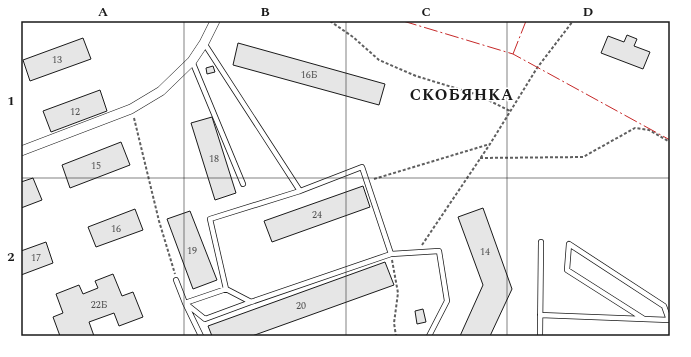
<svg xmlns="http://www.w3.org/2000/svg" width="691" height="357" font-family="Spectral,serif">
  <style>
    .building { fill: #e6e6e6; stroke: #1a1a1a }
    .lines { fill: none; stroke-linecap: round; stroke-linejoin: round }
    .lane-casing { stroke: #1a1a1a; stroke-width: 6 }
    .street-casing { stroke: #1a1a1a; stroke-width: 10 }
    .path { stroke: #5f5f5f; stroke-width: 2; stroke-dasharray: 3 2; stroke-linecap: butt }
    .lane { stroke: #fff; stroke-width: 4.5 }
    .street { stroke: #fff; stroke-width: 9 }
    .power { stroke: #c62828; stroke-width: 1; stroke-dasharray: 14 3 2 3; stroke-linecap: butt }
    .grid { fill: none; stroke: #1a1a1a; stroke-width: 1; stroke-opacity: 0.55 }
    .labels { text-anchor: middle; stroke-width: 3; stroke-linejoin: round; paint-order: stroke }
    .number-label { font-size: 10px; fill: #4d4d4d }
    .district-label { font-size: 16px; font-weight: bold; letter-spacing: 1px; fill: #1a1a1a; stroke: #fff }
    .neatline { fill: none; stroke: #1a1a1a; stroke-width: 1.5 }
    .grid-label { font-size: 13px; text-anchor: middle; font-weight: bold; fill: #1a1a1a }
  </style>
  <rect width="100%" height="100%" fill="#fff"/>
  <!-- building -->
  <path class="building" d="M 627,35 L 637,39 L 634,46 L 650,52 L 643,69 L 601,53 L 608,36 L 624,42 Z
    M 83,38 L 91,59 L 30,81 L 23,60 Z
    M 238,43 L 385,84 L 379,105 L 233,65 Z
    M 213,66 L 215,72 L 207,74 L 206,68 Z
    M 100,90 L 107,111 L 51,132 L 43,111 Z
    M 212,117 L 236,193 L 215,200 L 191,123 Z
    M 121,142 L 130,165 L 70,188 L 62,165 Z
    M 33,178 L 42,200 L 21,208 L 21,182 Z
    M 363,186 L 370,207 L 272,242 L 264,221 Z
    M 483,208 L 512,289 L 490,336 L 460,336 L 483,285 L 458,217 Z
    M 135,209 L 143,230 L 96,247 L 88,227 Z
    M 190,211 L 217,280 L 193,289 L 167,219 Z
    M 46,242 L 53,263 L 21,275 L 21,251 Z
    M 385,262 L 394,285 L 252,336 L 212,336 L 208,326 Z
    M 113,274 L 122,296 L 133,292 L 143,317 L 119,326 L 114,313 L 89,322 L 94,336 L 60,336 L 53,317 L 63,313 L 56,294 L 79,285 L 83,294 L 98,288 L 95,281 Z
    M 423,309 L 426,322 L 417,324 L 415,311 Z"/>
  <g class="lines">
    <defs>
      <path id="lane" d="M 204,43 L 300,191
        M 192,61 L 243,184
        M 176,280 L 185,303 L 201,336
        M 251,302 L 391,254 L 439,251 L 447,301 L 429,336
        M 185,303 L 205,319 L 251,302 L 226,289 L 210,219 L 300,191 L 362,167 L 391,254
        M 185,303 L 226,289
        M 540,315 L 669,320 L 664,306 L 569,244 L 567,270 L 644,319
        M 540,336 L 541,242"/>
      <path id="street" d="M 21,151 L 131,109 L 161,91 L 192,61 L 204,43 L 215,21"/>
    </defs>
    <!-- lane casing -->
    <use href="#lane" class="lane-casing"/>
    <!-- street casing -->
    <use href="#street" class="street-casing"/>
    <!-- path -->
    <path class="path" d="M 330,21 L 353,37 L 379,60 L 416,76 L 478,95 L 510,111
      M 134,118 L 159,221 L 175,274
      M 480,158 L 583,157 L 635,128 L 649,130 L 670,142
      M 374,179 L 490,144
      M 422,245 L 490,144 L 537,68 L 573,21
      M 392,260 L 398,293 L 394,323 L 396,336"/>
    <!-- lane -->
    <use href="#lane" class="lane"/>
    <!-- street -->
    <use href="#street" class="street"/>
    <!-- power -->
    <path class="power" d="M 403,21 L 513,54 L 670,140
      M 513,54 L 526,21"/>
  </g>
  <!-- grid -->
  <path class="grid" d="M 184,21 L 184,336M 346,21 L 346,336M 507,21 L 507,336M 21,178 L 670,178"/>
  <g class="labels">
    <!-- number labels -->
    <g class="number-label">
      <text x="57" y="63">13</text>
      <text x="309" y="78">16Б</text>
      <text x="75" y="115">12</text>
      <text x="214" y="162">18</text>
      <text x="96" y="169">15</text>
      <text x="317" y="218">24</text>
      <text x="116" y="232">16</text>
      <text x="192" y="254">19</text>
      <text x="485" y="255">14</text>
      <text x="36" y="261">17</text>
      <text x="99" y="308">22Б</text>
      <text x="301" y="309">20</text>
    </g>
    <!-- district labels -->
    <g class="district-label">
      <text x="462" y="100">СКОБЯНКА</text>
    </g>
  </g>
  <!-- border -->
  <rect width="691" height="357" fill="none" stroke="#ffffff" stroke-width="44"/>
  <rect x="22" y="22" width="647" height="313" class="neatline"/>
  <g class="grid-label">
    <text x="103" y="16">A</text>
    <text x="265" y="16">B</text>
    <text x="426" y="16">C</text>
    <text x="588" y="16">D</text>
    <text x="11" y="105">1</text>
    <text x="11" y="261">2</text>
  </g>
</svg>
